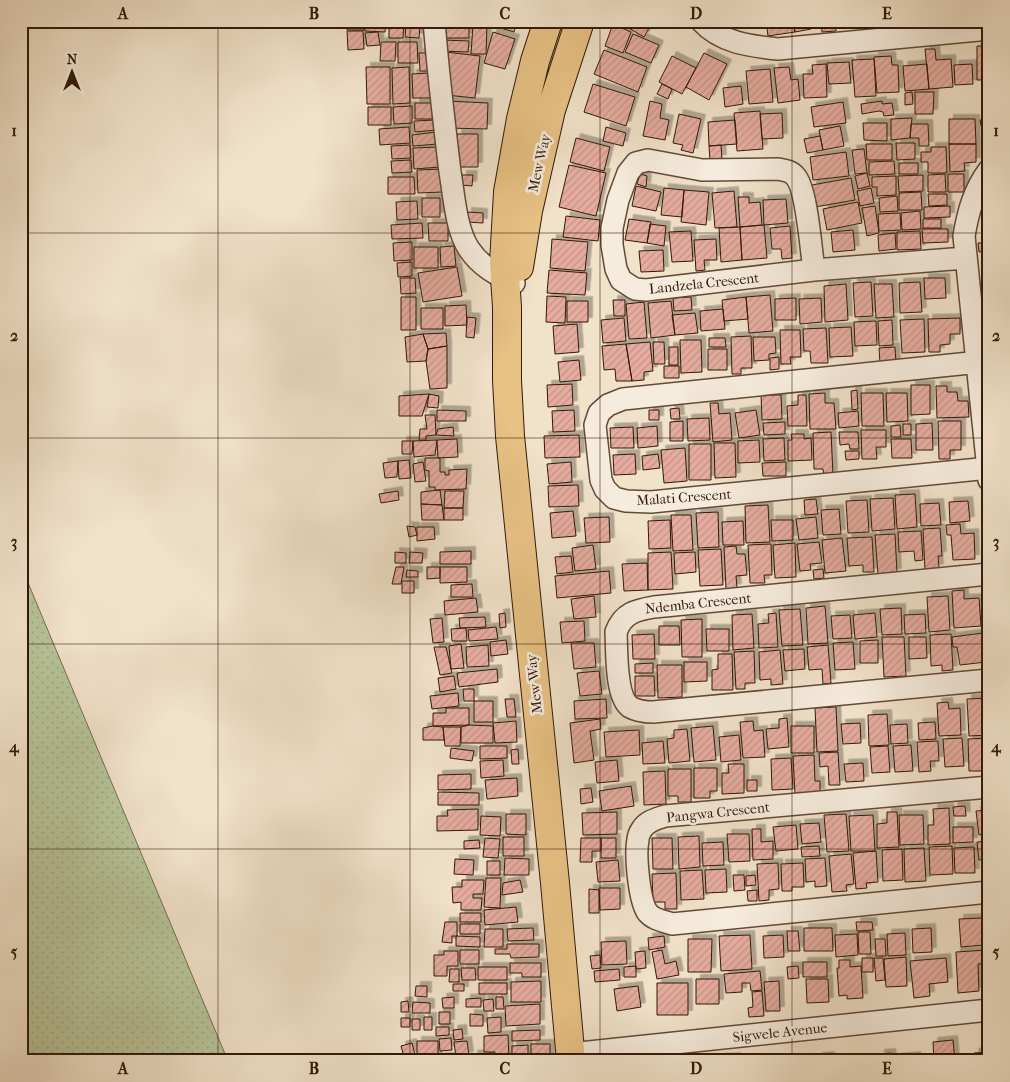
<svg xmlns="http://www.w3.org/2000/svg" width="1010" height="1082" font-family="'IM FELL French Canon',serif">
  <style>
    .grass { fill: url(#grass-dots); stroke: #746e51 }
    .building { fill: url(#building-hatch); stroke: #321809; filter: url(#shadow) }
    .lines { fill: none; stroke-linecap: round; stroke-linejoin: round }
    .minor-casing { stroke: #624a39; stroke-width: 24 }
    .primary-casing { stroke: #321809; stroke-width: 30 }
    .minor { stroke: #f6ecdd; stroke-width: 21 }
    .primary { stroke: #e8c185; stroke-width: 28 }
    .grid { fill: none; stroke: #321809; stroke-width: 1; stroke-opacity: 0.55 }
    .labels { text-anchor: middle; stroke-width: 5; stroke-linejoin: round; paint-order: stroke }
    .street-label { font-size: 14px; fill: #321809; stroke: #f6ecdd }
    .neatline { fill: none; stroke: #321809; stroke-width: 2 }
    .grid-label { font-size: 16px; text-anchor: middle; font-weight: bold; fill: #321809 }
  </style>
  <defs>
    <pattern id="grass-dots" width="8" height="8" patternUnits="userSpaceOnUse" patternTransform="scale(1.25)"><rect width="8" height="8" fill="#b7c499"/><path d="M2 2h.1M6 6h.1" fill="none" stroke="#9ea882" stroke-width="1.8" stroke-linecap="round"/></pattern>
    <pattern id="building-hatch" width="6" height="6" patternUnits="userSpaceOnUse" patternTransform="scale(1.25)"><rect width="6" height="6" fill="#e5ac9f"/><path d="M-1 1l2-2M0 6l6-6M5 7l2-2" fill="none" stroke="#c59388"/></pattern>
    <filter id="shadow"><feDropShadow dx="4.5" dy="-4.5" stdDeviation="0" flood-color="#0004"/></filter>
  </defs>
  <rect width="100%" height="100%" fill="#f1e2ca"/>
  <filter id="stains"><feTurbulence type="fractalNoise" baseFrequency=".004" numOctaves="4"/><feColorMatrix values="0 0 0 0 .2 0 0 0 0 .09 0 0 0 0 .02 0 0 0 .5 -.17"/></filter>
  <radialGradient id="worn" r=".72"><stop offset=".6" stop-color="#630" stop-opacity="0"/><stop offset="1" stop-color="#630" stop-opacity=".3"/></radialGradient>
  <!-- grass -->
  <path class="grass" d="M 21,566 L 228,1061 L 21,1061 Z"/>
  <!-- building -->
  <path class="building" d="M 347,21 L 364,21 L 364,30 L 347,30 Z
    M 365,21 L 386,21 L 385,32 L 365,31 Z
    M 389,21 L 404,21 L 403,38 L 389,38 Z
    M 406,21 L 420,21 L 420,24 L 406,24 Z
    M 440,21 L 469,21 L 469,24 L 440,23 Z
    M 473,21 L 495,21 L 494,24 L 473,23 Z
    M 495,21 L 517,21 L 514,32 L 494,26 Z
    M 617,21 L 653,21 L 644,37 Z
    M 766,21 L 793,21 L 795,32 L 768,36 Z
    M 821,21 L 835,21 L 836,31 L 822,32 Z
    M 847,21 L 861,21 L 861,24 L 847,24 Z
    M 870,21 L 892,21 L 892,24 L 870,25 Z
    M 809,22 L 811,29 L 795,32 L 793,25 Z
    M 613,24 L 631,32 L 623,53 L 605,46 Z
    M 442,25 L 469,25 L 469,38 L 441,38 Z
    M 473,25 L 487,26 L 486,54 L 471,54 Z
    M 406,26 L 420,27 L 419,38 L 405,37 Z
    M 347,31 L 363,31 L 364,49 L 348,50 Z
    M 378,32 L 380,45 L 367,46 L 365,33 Z
    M 493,32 L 515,39 L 505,69 L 484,63 Z
    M 633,34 L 659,45 L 651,63 L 625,52 Z
    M 443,40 L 469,41 L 468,52 L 442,51 Z
    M 381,42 L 396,42 L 395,61 L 380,61 Z
    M 398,42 L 417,42 L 418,63 L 398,63 Z
    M 977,46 L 989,46 L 989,80 L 977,80 Z
    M 925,49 L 935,49 L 936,60 L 951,59 L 953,87 L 929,89 Z
    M 604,50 L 647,67 L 638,92 L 594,74 Z
    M 446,52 L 480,56 L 475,98 L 446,95 Z
    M 419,53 L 428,53 L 428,71 L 420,71 Z
    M 704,53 L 727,64 L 709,100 L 686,87 Z
    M 672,56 L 696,68 L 682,94 L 659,82 Z
    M 891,56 L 892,65 L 898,65 L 899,92 L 877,93 L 874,57 Z
    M 874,59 L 876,96 L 855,97 L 852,60 Z
    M 849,62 L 851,83 L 829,84 L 827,63 Z
    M 826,64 L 827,97 L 804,98 L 803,74 L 813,74 L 812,65 Z
    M 927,64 L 929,89 L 905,91 L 903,66 Z
    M 972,64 L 973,84 L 955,85 L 954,65 Z
    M 366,67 L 390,67 L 390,104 L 367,104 Z
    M 409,67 L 410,103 L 393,104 L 392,68 Z
    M 789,67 L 791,80 L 798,79 L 800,100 L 778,103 L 774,68 Z
    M 770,69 L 773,102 L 749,104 L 746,71 Z
    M 430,73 L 431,98 L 413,98 L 412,74 Z
    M 593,84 L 635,97 L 626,126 L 584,112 Z
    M 662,84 L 672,89 L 668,99 L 657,94 Z
    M 741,86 L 743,104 L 725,107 L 723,88 Z
    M 912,92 L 913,104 L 905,105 L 905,93 Z
    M 915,92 L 934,92 L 933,114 L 915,114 Z
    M 447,101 L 488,103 L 487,129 L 446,128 Z
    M 650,101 L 662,104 L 660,118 L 669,120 L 665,140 L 643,136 Z
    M 882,101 L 882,104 L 892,103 L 894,115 L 884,116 L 883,112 L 879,111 L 862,114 L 861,104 Z
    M 843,102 L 846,123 L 814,127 L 811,107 Z
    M 415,103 L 434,103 L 434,119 L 415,119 Z
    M 412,106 L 412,123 L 394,124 L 393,107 Z
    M 368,107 L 391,107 L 391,125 L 368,125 Z
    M 760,111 L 763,149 L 737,151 L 734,113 Z
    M 782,113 L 783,138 L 762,139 L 760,114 Z
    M 679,114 L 701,119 L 693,153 L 681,150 L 683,145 L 673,143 Z
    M 912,118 L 910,138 L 891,140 L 891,119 Z
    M 949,119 L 975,119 L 976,144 L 949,144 Z
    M 435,120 L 436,130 L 415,132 L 414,121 Z
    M 735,120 L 737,144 L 709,146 L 708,122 Z
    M 980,120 L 989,120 L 989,141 L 984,141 Z
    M 863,123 L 887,123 L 887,141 L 864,140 Z
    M 911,124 L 928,124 L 929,146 L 919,146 L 919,138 L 910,138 Z
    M 840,126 L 844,146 L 823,150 L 819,130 Z
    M 409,127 L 410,143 L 380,145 L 379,129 Z
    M 606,127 L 626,133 L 623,146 L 603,141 Z
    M 436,132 L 438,144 L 413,146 L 412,135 Z
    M 457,134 L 478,134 L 478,167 L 458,167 Z
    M 820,136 L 823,150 L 807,153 L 804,139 Z
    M 576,138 L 610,147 L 604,171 L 570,162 Z
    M 896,143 L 915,143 L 915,159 L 897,160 Z
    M 866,144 L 892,144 L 892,160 L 867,160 Z
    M 949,144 L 976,144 L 976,162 L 964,163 L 965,171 L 950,172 Z
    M 410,145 L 411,158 L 392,159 L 391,146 Z
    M 721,145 L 722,159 L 710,160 L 709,146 Z
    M 439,147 L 440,167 L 414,169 L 413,148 Z
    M 931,147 L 946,147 L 947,173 L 928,173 L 928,162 L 921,162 L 921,152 L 931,152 Z
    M 864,149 L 867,173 L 855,174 L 852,150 Z
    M 846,152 L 849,176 L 813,180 L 810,157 Z
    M 411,160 L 412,172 L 392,173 L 391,161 Z
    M 894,161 L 895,174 L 869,175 L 869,162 Z
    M 899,163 L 918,163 L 918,174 L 899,174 Z
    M 569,165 L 606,173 L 596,216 L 559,207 Z
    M 443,169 L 443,192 L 418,193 L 417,170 Z
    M 867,173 L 870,186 L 858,189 L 855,176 Z
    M 640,174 L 647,176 L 646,187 L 637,184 Z
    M 945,174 L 946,192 L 928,192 L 928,175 Z
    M 948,174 L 964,174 L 964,192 L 948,192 Z
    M 462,175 L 473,175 L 472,186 L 462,185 Z
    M 923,175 L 923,191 L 899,192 L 898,176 Z
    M 896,176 L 896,195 L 877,196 L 877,187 L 872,187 L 872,177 Z
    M 388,177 L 414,177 L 415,194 L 388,194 Z
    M 851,178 L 855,200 L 815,207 L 812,185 Z
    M 636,186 L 661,192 L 656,211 L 632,206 Z
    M 664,188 L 684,190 L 682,217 L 661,215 Z
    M 871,188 L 874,203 L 860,206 L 857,191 Z
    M 684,190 L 709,192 L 706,225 L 681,222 Z
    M 734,191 L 737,227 L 715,228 L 712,193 Z
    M 921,192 L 922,210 L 899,210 L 899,193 Z
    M 928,194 L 947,194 L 947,205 L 929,206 Z
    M 897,196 L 898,211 L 880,212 L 879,198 Z
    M 738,197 L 749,197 L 749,203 L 760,202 L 762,225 L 740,227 Z
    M 422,198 L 440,198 L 440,217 L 422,217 Z
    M 786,199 L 788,223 L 764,225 L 763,200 Z
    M 417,201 L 418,219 L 397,220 L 396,202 Z
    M 858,202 L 862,223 L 827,230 L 823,209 Z
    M 875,206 L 879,233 L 867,236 L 862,208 Z
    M 950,206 L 950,217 L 924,218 L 924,207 Z
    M 920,211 L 921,229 L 902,230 L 901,213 Z
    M 467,212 L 483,213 L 483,223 L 467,222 Z
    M 900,213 L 901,230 L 879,231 L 878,214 Z
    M 566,216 L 600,220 L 598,241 L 563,237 Z
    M 629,219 L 651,222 L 647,243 L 625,240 Z
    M 923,219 L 941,219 L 941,228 L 923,228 Z
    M 422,223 L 423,238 L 392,239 L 391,225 Z
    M 428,223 L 448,223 L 448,241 L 429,241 Z
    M 650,224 L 666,226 L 664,246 L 647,243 Z
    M 764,225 L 767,258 L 742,260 L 740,227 Z
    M 790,226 L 792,258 L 782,259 L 781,249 L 772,249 L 770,228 Z
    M 740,227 L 742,260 L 721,262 L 719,228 Z
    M 922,229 L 948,229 L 948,242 L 923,243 Z
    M 853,230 L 855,250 L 833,252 L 831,232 Z
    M 691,231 L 693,261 L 672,262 L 669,232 Z
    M 920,231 L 921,249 L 897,250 L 897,232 Z
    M 895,233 L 896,249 L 879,251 L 878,235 Z
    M 552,239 L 588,242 L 585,271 L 550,268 Z
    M 716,239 L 717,260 L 704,260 L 705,270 L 696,271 L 694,240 Z
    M 412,242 L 412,260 L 394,261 L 393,243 Z
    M 978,243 L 989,243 L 989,251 L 979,252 Z
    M 454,246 L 456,266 L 441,267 L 440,247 Z
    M 414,247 L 438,247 L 438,268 L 414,268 Z
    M 663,250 L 664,271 L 641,272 L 639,251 Z
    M 412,262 L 412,276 L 398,277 L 397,263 Z
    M 457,267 L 462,296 L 423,302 L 418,273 Z
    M 549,270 L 587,273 L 585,295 L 547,293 Z
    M 989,276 L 989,294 L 987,294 L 985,277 Z
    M 400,278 L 415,278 L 416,293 L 401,294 Z
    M 924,278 L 945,278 L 946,298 L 925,299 Z
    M 871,282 L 873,316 L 855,317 L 853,283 Z
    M 920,282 L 922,312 L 900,313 L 899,283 Z
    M 846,284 L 848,320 L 825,322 L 824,286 Z
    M 874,284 L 892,284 L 894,317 L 876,318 Z
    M 770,295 L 773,331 L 749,333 L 746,297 Z
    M 547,296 L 566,297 L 565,323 L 546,322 Z
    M 401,297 L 416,297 L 416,330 L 401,330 Z
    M 691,297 L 692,310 L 674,311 L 673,298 Z
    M 746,297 L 748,319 L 724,321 L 722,300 Z
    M 796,298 L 796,320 L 775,320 L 775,299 Z
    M 821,298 L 822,322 L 800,324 L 799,299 Z
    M 613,300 L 625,300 L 625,316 L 614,316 Z
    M 567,301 L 588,301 L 588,322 L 567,322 Z
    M 671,301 L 675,335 L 651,338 L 648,303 Z
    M 644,302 L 647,338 L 629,339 L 626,304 Z
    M 466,305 L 467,325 L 445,326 L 445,306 Z
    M 421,308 L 443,308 L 443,329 L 421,329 Z
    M 723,309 L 725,329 L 701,331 L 700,311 Z
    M 695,313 L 698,333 L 675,335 L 672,315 Z
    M 467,317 L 476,318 L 474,338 L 466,337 Z
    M 624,318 L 626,341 L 603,343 L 601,320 Z
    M 960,318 L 960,334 L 950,334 L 950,344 L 940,345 L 940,352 L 929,352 L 928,319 Z
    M 924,319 L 925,352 L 902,353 L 900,320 Z
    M 892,320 L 893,345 L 879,346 L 878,321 Z
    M 876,321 L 877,345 L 855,346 L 854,322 Z
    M 577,324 L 579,352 L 555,354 L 553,326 Z
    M 851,327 L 853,356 L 830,357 L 829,328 Z
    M 826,328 L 828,363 L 811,363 L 810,351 L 804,351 L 803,329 Z
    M 780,330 L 800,330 L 801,357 L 790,357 L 791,364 L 781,364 Z
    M 446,333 L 447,346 L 428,349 L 423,334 Z
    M 423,334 L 428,349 L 426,361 L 407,362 L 405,337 Z
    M 751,336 L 752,368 L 741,368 L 741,374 L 732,374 L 731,337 Z
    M 753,337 L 775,337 L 776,353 L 769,354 L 769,360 L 754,361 Z
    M 709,338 L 725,338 L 726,347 L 709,347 Z
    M 680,340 L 701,340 L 702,372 L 681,373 Z
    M 650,342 L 653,371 L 644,372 L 644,380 L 632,381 L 626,344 Z
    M 653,342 L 664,342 L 665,364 L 654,364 Z
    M 626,344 L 632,381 L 616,381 L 615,369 L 604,370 L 602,346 Z
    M 447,346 L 447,388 L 430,389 L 426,361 L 428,349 Z
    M 669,347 L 678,347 L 678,365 L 669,365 Z
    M 895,347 L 896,363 L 880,364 L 879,348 Z
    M 708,349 L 727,349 L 727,370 L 708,370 Z
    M 779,357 L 779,369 L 770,370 L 770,358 Z
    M 579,360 L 581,380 L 560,382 L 558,362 Z
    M 664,366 L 679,366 L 679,378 L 664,378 Z
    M 572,384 L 573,405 L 548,407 L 547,385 Z
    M 911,385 L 930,385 L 930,414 L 911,415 Z
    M 936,386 L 947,386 L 947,392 L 957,392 L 958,401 L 968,401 L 969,417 L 937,418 Z
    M 857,390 L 858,409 L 852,410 L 851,391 Z
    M 825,393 L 825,403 L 834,403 L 836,429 L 810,429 L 809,394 Z
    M 861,393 L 883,393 L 884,426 L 862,426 Z
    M 886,393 L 907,393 L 908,421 L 887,422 Z
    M 429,394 L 439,396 L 438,408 L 427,407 Z
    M 429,394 L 422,416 L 399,416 L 399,396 Z
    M 761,395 L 781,395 L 782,419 L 762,420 Z
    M 798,395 L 806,395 L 807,426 L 788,426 L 787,406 L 798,405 Z
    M 710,403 L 718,403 L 719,414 L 730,413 L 732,440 L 713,442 Z
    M 679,408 L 680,419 L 671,419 L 670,409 Z
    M 437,410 L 466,411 L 466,421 L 437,421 Z
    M 574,410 L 575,431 L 553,432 L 552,411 Z
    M 649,410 L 659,410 L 659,420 L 649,420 Z
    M 756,410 L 760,435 L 739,438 L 735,413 Z
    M 858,411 L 859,426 L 839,428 L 838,413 Z
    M 425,415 L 435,415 L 436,435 L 426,436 L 426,440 L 419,440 L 420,429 L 427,429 Z
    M 709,418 L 710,440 L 688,441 L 687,419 Z
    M 683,421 L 683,441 L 670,441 L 670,422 Z
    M 938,421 L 961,421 L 961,450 L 950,450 L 950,459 L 939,459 Z
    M 785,422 L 785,434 L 764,435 L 763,423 Z
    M 932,423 L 933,450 L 916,450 L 916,424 Z
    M 903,424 L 911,424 L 911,435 L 903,435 Z
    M 900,425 L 901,437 L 891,437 L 891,426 Z
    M 657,426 L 658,446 L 638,448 L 637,428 Z
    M 453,427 L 454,436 L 436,435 L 438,429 Z
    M 633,427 L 634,448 L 611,448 L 610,428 Z
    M 861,430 L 886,430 L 886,447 L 876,447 L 877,459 L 862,459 Z
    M 831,432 L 833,475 L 824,476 L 823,469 L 814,469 L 813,433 Z
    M 839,432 L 858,432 L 859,449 L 850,449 L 849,444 L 840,445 Z
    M 791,434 L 804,434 L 804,439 L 811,438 L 812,460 L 788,461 L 788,440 L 792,440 Z
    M 579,435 L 580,457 L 545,458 L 544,436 Z
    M 784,438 L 785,460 L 764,461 L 763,439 Z
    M 457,439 L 458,457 L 438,458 L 437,440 Z
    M 891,439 L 911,439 L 912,458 L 892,458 Z
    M 437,440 L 435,455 L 414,457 L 413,441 Z
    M 759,440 L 760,462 L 738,463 L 738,441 Z
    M 402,441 L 413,441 L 412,454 L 402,454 Z
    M 714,443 L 735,443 L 736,477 L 715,478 Z
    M 689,444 L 711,444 L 711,480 L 689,480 Z
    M 685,448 L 687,481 L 664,483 L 661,450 Z
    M 845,451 L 859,451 L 859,459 L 846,460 Z
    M 635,454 L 636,474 L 614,475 L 613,455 Z
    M 658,454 L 660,468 L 643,470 L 642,456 Z
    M 425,458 L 440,458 L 440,472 L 445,472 L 445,475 L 449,475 L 449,470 L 467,469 L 466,489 L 435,490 L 435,487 L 429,487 L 429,471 L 425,470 Z
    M 409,460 L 411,478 L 399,479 L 398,461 Z
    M 398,461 L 397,477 L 385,478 L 383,463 Z
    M 423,462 L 426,481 L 415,482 L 413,464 Z
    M 571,462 L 572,482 L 549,484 L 547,464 Z
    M 786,462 L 786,476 L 763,476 L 762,463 Z
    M 578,485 L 579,506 L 549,507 L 548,486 Z
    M 440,490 L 442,505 L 421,504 L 421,492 Z
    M 398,491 L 399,500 L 381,503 L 379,494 Z
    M 445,491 L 464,491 L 463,508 L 444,508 Z
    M 915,494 L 917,527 L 897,529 L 895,495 Z
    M 893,498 L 895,529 L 872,531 L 870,499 Z
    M 816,499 L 818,514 L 805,515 L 804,500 Z
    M 867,500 L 869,532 L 848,533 L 846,501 Z
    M 968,501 L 970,521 L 950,523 L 949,502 Z
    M 939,503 L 941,525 L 921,526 L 920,504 Z
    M 421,504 L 442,505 L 444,520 L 422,520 Z
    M 768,505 L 770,542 L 746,543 L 745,506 Z
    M 444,508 L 463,508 L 463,520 L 444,520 Z
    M 839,509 L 841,534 L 823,535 L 821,510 Z
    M 573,511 L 576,536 L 552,538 L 550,513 Z
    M 718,512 L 719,547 L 698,548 L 696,513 Z
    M 671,515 L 691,515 L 693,550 L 673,551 Z
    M 609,517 L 610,542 L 586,543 L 584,518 Z
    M 816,517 L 818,538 L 799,540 L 796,519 Z
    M 670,520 L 671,548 L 649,549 L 648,521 Z
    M 771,520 L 793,520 L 793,540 L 772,541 Z
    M 743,521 L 744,545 L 723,545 L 722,522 Z
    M 960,524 L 961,534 L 974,533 L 975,559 L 953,560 L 951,535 L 947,535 L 946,525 Z
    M 407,526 L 415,527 L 417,535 L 409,537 Z
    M 417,527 L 434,527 L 435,539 L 417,541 Z
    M 940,528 L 942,556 L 938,556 L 939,568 L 925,570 L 923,529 Z
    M 921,531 L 923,560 L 915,561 L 914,551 L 899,552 L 898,532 Z
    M 895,534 L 897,573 L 878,574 L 875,535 Z
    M 872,537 L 874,572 L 863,572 L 863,565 L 849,566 L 847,538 Z
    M 842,538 L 846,571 L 825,573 L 822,540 Z
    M 819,542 L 822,563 L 810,564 L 811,570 L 800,571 L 797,544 Z
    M 795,543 L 796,577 L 775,578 L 773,545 Z
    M 771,544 L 772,575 L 764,575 L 765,583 L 750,583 L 748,545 Z
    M 593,545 L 596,569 L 575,571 L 572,548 Z
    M 736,546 L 737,554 L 745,554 L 747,575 L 736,576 L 737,588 L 726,589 L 724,547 Z
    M 721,549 L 723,585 L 700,586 L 698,550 Z
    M 471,551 L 471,564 L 440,564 L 440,552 Z
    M 395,552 L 406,553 L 406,563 L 395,563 Z
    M 410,552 L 423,553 L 422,563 L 409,563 Z
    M 671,552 L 673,589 L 648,590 L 648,553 Z
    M 695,552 L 696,572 L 675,574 L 674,553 Z
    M 571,556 L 573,572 L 557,574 L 555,557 Z
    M 647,563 L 648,590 L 624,591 L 622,564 Z
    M 396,567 L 404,567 L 401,584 L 392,584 Z
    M 427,567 L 440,567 L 440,578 L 427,579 Z
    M 440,567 L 467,567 L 467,582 L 440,583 Z
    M 823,569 L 824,578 L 814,579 L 813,570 Z
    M 407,570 L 418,571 L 418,577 L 406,577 Z
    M 609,571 L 611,593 L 557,598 L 555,576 Z
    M 402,581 L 414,581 L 414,593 L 402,593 Z
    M 472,584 L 473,597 L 451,597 L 451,585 Z
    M 964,590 L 964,599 L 979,598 L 981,626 L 954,628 L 952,591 Z
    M 594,596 L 596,617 L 574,619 L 571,599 Z
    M 948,596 L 950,630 L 929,632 L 927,597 Z
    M 476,598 L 478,612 L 445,615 L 444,601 Z
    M 825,606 L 828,643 L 808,644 L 806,608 Z
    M 901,608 L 902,634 L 882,635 L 880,609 Z
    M 800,609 L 803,645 L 782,646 L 779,610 Z
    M 505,613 L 506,627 L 500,628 L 499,614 Z
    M 776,613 L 778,647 L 759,648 L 758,624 L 769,623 L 768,614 Z
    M 875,613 L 877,637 L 855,639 L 853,615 Z
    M 752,614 L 754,648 L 733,650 L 732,615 Z
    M 925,614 L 926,633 L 905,634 L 904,615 Z
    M 850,615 L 852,638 L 833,639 L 831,616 Z
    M 485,617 L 486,627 L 460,628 L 459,618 Z
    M 442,618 L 444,642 L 433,643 L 430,619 Z
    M 702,619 L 702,657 L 682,657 L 681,620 Z
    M 584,621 L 585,641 L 562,643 L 560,622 Z
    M 659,626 L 679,626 L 680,645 L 659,645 Z
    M 496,627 L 498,639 L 469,641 L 468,630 Z
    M 466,628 L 467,641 L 452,641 L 451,629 Z
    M 706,629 L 729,629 L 729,651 L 707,651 Z
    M 983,633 L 986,662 L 960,665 L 957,647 L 953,647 L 952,637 Z
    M 654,634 L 655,659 L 633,659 L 632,635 Z
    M 951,634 L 953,670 L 942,671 L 942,665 L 931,666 L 930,635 Z
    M 882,637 L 904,637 L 906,676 L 884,677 Z
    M 909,637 L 926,637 L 927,658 L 909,659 Z
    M 506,640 L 508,654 L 491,656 L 490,642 Z
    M 878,640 L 878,663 L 860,663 L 860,641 Z
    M 853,642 L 855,669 L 835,670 L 833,643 Z
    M 571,643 L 594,643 L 596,667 L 574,669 Z
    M 461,644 L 464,668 L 451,669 L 449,646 Z
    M 488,645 L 489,666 L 467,667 L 466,647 Z
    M 828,645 L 831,683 L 823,684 L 822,669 L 809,670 L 807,647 Z
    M 434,647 L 446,647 L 452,673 L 440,675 Z
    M 804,649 L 805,669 L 785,671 L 783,650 Z
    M 780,650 L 783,684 L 771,685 L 771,679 L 760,680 L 759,652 Z
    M 754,651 L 755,683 L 745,683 L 745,689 L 736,689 L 734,652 Z
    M 718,654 L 732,654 L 733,690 L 712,690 L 712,670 L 718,669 Z
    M 684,662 L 707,662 L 707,681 L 684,682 Z
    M 653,663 L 653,673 L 635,673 L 635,664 Z
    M 657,665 L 682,665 L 682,697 L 658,698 Z
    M 497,669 L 498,682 L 459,687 L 457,673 Z
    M 599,671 L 602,694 L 580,696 L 577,673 Z
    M 454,676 L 456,689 L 440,692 L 438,678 Z
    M 635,676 L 654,676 L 655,696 L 635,696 Z
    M 463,689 L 474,689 L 474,701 L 464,701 Z
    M 458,693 L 459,706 L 432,709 L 430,696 Z
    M 989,698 L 989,735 L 969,736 L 967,699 Z
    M 505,699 L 514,699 L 516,717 L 507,717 Z
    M 606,699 L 607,718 L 575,719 L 574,701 Z
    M 474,701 L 493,701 L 493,722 L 474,722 Z
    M 948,702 L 949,709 L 960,708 L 961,735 L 939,736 L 937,703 Z
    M 836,707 L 838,751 L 817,752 L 815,708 Z
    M 446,708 L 469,708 L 469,725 L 433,726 L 433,713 L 446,713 Z
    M 887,714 L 889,745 L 869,746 L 868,715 Z
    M 787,718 L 789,747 L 768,749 L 766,729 L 779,728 L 779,719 Z
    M 600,719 L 601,729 L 590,731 L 594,760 L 574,763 L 570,723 Z
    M 516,721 L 517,742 L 495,743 L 493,723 Z
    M 753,721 L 754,731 L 763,730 L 765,757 L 743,758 L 740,722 Z
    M 935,722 L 936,739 L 919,740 L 918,723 Z
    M 860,723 L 861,743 L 843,744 L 841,724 Z
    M 907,724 L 908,743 L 891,744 L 890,725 Z
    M 469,725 L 493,726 L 493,743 L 461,743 L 461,727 Z
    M 433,726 L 443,727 L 444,740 L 423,740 L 423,728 Z
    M 713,726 L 716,760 L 694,762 L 691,728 Z
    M 791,726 L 814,726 L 814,753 L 791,753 Z
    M 443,727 L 461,727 L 460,746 L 445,746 Z
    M 687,729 L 690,761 L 669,763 L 667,739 L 674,738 L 674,730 Z
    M 639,730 L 640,755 L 606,757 L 604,732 Z
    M 739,735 L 741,760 L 721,762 L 719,737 Z
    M 962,738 L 964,766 L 945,767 L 943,739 Z
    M 989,738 L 989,763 L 983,763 L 983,771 L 969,771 L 968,739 Z
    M 663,741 L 665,763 L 643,764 L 642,743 Z
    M 938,741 L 939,761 L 930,761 L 931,771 L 919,772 L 917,742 Z
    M 911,745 L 913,771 L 895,772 L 893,746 Z
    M 480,746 L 507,746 L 507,758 L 480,759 Z
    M 888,746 L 890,772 L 872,773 L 870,747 Z
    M 451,748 L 474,751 L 472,761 L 450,758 Z
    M 518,749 L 519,764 L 512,764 L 511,750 Z
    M 838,752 L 840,785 L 829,785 L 828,766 L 820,767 L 819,753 Z
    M 814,755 L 815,781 L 820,781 L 820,793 L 795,794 L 793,756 Z
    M 791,758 L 793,789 L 772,790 L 771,759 Z
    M 503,760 L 504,776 L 481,778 L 480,761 Z
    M 617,760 L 619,781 L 597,783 L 595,762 Z
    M 863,763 L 864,781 L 846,782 L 844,764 Z
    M 728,764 L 744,764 L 744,793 L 722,794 L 722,773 L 729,773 Z
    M 694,768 L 717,768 L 717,791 L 710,791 L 710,798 L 694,798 Z
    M 668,769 L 691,769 L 691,802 L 678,802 L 678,796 L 668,796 Z
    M 665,771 L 666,804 L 644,805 L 643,772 Z
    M 471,774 L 471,789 L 438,790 L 438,775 Z
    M 517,778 L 518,796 L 487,799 L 485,780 Z
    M 747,780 L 757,780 L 757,791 L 747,791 Z
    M 631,786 L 634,806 L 602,811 L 599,791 Z
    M 591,788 L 593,802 L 581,804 L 580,789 Z
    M 438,792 L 479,793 L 479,805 L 438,805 Z
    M 965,806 L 966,816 L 954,816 L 953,807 Z
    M 949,808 L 950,844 L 928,845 L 928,825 L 934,825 L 933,809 Z
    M 478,809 L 478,830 L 437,831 L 437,816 L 448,816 L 447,810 Z
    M 989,810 L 989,834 L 979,835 L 976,811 Z
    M 617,812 L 617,834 L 583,835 L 582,813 Z
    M 887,812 L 897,812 L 899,847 L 877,848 L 877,824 L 887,823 Z
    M 506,814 L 526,814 L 526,835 L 506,834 Z
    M 846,814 L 849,851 L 827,852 L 824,815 Z
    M 873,815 L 875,851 L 851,851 L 849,816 Z
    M 899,815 L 923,815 L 924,844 L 900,845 Z
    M 481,816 L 501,817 L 500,836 L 480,835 Z
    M 819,823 L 821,842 L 802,844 L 800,824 Z
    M 796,825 L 798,849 L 776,851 L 773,827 Z
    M 953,827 L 973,827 L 973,842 L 953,843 Z
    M 752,829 L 761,829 L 761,842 L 773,841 L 773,859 L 753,860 Z
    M 727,834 L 749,834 L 750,861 L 729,862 Z
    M 699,836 L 700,867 L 679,869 L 678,837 Z
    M 503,837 L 524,837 L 524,856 L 503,856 Z
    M 485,838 L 500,839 L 498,858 L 483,857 Z
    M 581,838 L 601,838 L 601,851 L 592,851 L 592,862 L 580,862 Z
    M 601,838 L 616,838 L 616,858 L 601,858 Z
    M 652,838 L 672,838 L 673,869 L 653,869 Z
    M 479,840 L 480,848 L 464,849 L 464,841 Z
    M 989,841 L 989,859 L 979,860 L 977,842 Z
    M 723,842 L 724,865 L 703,866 L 702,843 Z
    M 819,846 L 820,856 L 802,857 L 801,847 Z
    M 952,846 L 953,874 L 930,875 L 929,847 Z
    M 974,847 L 975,873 L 955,873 L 954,848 Z
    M 924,848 L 926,881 L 905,882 L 904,849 Z
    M 902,849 L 903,880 L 883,881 L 882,850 Z
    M 876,851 L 878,882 L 866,883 L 867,888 L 856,889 L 853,853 Z
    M 851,854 L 854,884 L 846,885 L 847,891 L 832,892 L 829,856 Z
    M 505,858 L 529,859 L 529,875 L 504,875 Z
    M 825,858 L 827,886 L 815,887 L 815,881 L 806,882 L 805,859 Z
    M 455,859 L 474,860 L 473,875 L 454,874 Z
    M 618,860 L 620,881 L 598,882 L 596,862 Z
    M 487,861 L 500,861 L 500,875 L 487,875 Z
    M 778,863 L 779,889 L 769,890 L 769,900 L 759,901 L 757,864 Z
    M 803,863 L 804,887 L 792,887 L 792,891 L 782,891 L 781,864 Z
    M 726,869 L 727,892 L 706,893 L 705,870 Z
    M 702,870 L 704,899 L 681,900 L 680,871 Z
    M 676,873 L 677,909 L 665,909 L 665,902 L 653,902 L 652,874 Z
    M 733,875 L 744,875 L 745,890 L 734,891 Z
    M 755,875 L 756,885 L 746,886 L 746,876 Z
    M 486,878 L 501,878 L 500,908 L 484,907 Z
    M 462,880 L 484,880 L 483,894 L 473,894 L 473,898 L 482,898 L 481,910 L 461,910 L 461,902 L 453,903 L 452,887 L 462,887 Z
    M 520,880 L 523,892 L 502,895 L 503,883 Z
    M 599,888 L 620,888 L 620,909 L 600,910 Z
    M 589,889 L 599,890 L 599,913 L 589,913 Z
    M 757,890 L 757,901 L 748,901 L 747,891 Z
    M 516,907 L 518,922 L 485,925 L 484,910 Z
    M 460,913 L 481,913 L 481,922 L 460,922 Z
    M 982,918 L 983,945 L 961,947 L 959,919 Z
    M 445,922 L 457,922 L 457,936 L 452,936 L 452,943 L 442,942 Z
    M 856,922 L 872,922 L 873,930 L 857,931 Z
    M 460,924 L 480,924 L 480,934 L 460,934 Z
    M 533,928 L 534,940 L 508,941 L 507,929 Z
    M 804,928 L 832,928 L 833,951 L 804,951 Z
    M 931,928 L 932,952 L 913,953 L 912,929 Z
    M 485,929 L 503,929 L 503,947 L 484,947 Z
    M 787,931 L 798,931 L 800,951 L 788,951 Z
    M 858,932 L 870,932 L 871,954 L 859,954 Z
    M 905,933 L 906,955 L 888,956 L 887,934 Z
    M 857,934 L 858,955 L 836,957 L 835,935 Z
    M 750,935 L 752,969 L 721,971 L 719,936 Z
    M 783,935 L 784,957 L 764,958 L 763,936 Z
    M 456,936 L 480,937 L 480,947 L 456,946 Z
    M 664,936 L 665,947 L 649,950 L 648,938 Z
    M 688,939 L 712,939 L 711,972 L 688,972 Z
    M 875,939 L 885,939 L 886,956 L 876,956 Z
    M 626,941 L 627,964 L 602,965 L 601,942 Z
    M 507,944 L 539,944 L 539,957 L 511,958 L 510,954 L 495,954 L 495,949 L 507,949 Z
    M 460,950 L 479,950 L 479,964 L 460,964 Z
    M 662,950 L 665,964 L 676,961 L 679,975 L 657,979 L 652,952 Z
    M 987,950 L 987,964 L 978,964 L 979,991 L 958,993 L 956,952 Z
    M 444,951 L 458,951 L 458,966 L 447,966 L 447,976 L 434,976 L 434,955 L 444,955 Z
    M 645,951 L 646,968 L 636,969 L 635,952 Z
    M 600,955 L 601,968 L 592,969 L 590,956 Z
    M 906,957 L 907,986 L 886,987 L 884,959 Z
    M 862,958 L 873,958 L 873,972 L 862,972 Z
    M 874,958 L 883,958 L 885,980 L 876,981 Z
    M 946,958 L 948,982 L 929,984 L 930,996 L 914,998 L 910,961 Z
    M 839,960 L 850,960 L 850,967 L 861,966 L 863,998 L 847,999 L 847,995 L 839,996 L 837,968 L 839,968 Z
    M 803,962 L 827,962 L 827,977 L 803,977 Z
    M 510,963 L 541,963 L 541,977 L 522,977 L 522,973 L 510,973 Z
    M 636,966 L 636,977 L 624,977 L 624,967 Z
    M 798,966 L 799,978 L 788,979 L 787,967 Z
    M 478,967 L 507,967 L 507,980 L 478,980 Z
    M 461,968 L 475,968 L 476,980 L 462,980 Z
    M 450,969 L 459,969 L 459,982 L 449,982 Z
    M 619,969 L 620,980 L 595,982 L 594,971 Z
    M 760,971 L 762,990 L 751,991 L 750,983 L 742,983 L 742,992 L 726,993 L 724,974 Z
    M 696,979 L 719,979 L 719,1004 L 696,1004 Z
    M 806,979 L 828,979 L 829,1002 L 807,1003 Z
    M 541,981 L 541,1002 L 511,1002 L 511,982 Z
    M 779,981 L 780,1011 L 766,1011 L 764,982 Z
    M 479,983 L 507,983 L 507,994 L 479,994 Z
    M 657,983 L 688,983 L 688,1015 L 657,1015 Z
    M 453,984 L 464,984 L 464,991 L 453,991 Z
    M 416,986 L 427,986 L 427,997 L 415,996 Z
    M 638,986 L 641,1007 L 617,1011 L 614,989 Z
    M 762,991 L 764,1016 L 749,1017 L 748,1008 L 753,1007 L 752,992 Z
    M 454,997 L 454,1008 L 443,1008 L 442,998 Z
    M 496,997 L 503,997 L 504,1009 L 496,1009 Z
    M 481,998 L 481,1007 L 466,1007 L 466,999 Z
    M 493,999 L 494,1011 L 484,1011 L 483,1000 Z
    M 408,1001 L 409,1012 L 401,1012 L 401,1002 Z
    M 413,1002 L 430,1003 L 430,1013 L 412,1013 Z
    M 540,1004 L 540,1024 L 506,1026 L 505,1006 Z
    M 439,1012 L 450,1012 L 450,1024 L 439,1024 Z
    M 470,1014 L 483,1015 L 483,1026 L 470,1026 Z
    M 424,1017 L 432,1017 L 432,1030 L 424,1030 Z
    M 501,1017 L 501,1032 L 488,1033 L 487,1018 Z
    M 401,1018 L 410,1018 L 410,1027 L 401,1027 Z
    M 412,1019 L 420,1019 L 420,1030 L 412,1030 Z
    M 436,1027 L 449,1027 L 449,1035 L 436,1036 Z
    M 462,1029 L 463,1039 L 454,1040 L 453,1030 Z
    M 540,1030 L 540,1040 L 512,1041 L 512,1031 Z
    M 508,1035 L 509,1061 L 496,1061 L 495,1052 L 484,1052 L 484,1036 Z
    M 451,1038 L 452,1050 L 440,1051 L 439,1039 Z
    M 953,1040 L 955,1061 L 934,1061 L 933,1042 Z
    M 417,1041 L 438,1041 L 438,1060 L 417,1060 Z
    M 467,1041 L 469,1056 L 456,1058 L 454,1042 Z
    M 412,1043 L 415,1055 L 404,1057 L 401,1046 Z
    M 531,1044 L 550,1044 L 550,1059 L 531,1060 Z
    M 528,1045 L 528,1059 L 512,1060 L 512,1046 Z
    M 989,1052 L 989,1061 L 975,1061 L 974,1053 Z
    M 492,1053 L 492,1061 L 473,1061 L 473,1055 Z
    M 891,1053 L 892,1061 L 875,1061 L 880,1060 L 880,1054 Z
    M 830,1056 L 830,1061 L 818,1061 L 818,1057 Z
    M 916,1056 L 917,1061 L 896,1061 L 896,1058 Z
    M 441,1057 L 449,1057 L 450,1061 L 439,1061 Z
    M 736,1057 L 736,1061 L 719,1061 L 719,1058 Z
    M 692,1059 L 714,1059 L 714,1061 L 692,1061 Z"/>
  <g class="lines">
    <defs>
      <path id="minor" d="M 434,21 C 438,72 444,122 450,172 C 454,195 456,230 469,249 C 480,266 497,275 514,283
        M 701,21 C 721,43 750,46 778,49 L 989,29
        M 989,170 C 974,190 968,212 964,236 L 989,480
        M 814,270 C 811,251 807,188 795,176 C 791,171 784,170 778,169 L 702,170 L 648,160 L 636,163 L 628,173 L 618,200 L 612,228 L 612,245 L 616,269 L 621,280 L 635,289 L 646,290 L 814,270 L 965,258
        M 989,361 L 623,399 L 608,405 L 599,413 L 595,425 L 601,480 L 605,489 L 614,498 L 626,501 L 651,502 L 989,468
        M 989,574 L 654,607 C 636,610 623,613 616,632 C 617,649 615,696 630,707 C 637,711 645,712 653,712 L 989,680
        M 989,787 L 665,816 C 656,819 647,821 642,829 C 640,832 638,837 638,840 C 635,854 639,902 648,913 C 654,920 664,921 672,924 L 989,892
        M 570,1054 L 989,1010"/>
      <path id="primary" d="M 548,21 L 535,61 L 521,119 L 508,192 L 504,263 L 507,307 L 507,380 L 510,436 L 555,883 L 571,1061
        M 519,267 L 528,211 L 551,110 L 580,21"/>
    </defs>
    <!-- minor casing -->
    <use href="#minor" class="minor-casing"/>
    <!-- primary casing -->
    <use href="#primary" class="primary-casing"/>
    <!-- minor -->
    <use href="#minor" class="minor"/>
    <!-- primary -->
    <use href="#primary" class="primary"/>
  </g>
  <!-- grid -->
  <path class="grid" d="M 218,21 L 218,1061M 410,21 L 410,1061M 600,21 L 600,1061M 792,21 L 792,1061M 21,233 L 989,233M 21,438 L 989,438M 21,644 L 989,644M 21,849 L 989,849"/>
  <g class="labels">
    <!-- street labels -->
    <g class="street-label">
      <text transform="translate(539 163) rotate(-77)" y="5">Mew Way</text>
      <text transform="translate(704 283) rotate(-6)" y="5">Landzela Crescent</text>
      <text transform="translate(684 497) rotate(-4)" y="5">Malati Crescent</text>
      <text transform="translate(698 603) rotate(-6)" y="5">Ndemba Crescent</text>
      <text transform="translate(534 684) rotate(-96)" y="5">Mew Way</text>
      <text transform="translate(718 812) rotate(-6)" y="5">Pangwa Crescent</text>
      <text transform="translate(780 1032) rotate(-6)" y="5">Sigwele Avenue</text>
    </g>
  </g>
  <!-- margin -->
  <rect width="1010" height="1082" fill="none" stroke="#f1e2ca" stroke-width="55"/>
  <!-- north arrow -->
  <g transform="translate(72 72)" stroke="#f6ecdd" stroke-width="4" paint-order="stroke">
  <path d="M0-4L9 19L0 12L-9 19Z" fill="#321809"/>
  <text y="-8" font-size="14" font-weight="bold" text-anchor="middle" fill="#321809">N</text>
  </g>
  <rect x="28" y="28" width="954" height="1026" class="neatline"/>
  <g class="grid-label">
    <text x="123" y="19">A</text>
    <text x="314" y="19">B</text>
    <text x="505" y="19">C</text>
    <text x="696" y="19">D</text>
    <text x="887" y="19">E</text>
    <text x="14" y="136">1</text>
    <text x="996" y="136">1</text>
    <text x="14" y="341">2</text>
    <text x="996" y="341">2</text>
    <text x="14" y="547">3</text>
    <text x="996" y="547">3</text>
    <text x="14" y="752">4</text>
    <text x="996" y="752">4</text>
    <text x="14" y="957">5</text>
    <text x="996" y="957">5</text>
    <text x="123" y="1074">A</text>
    <text x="314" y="1074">B</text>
    <text x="505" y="1074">C</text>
    <text x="696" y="1074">D</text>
    <text x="887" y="1074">E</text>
  </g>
  <rect width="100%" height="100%" filter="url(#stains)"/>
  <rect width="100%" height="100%" fill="url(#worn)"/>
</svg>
